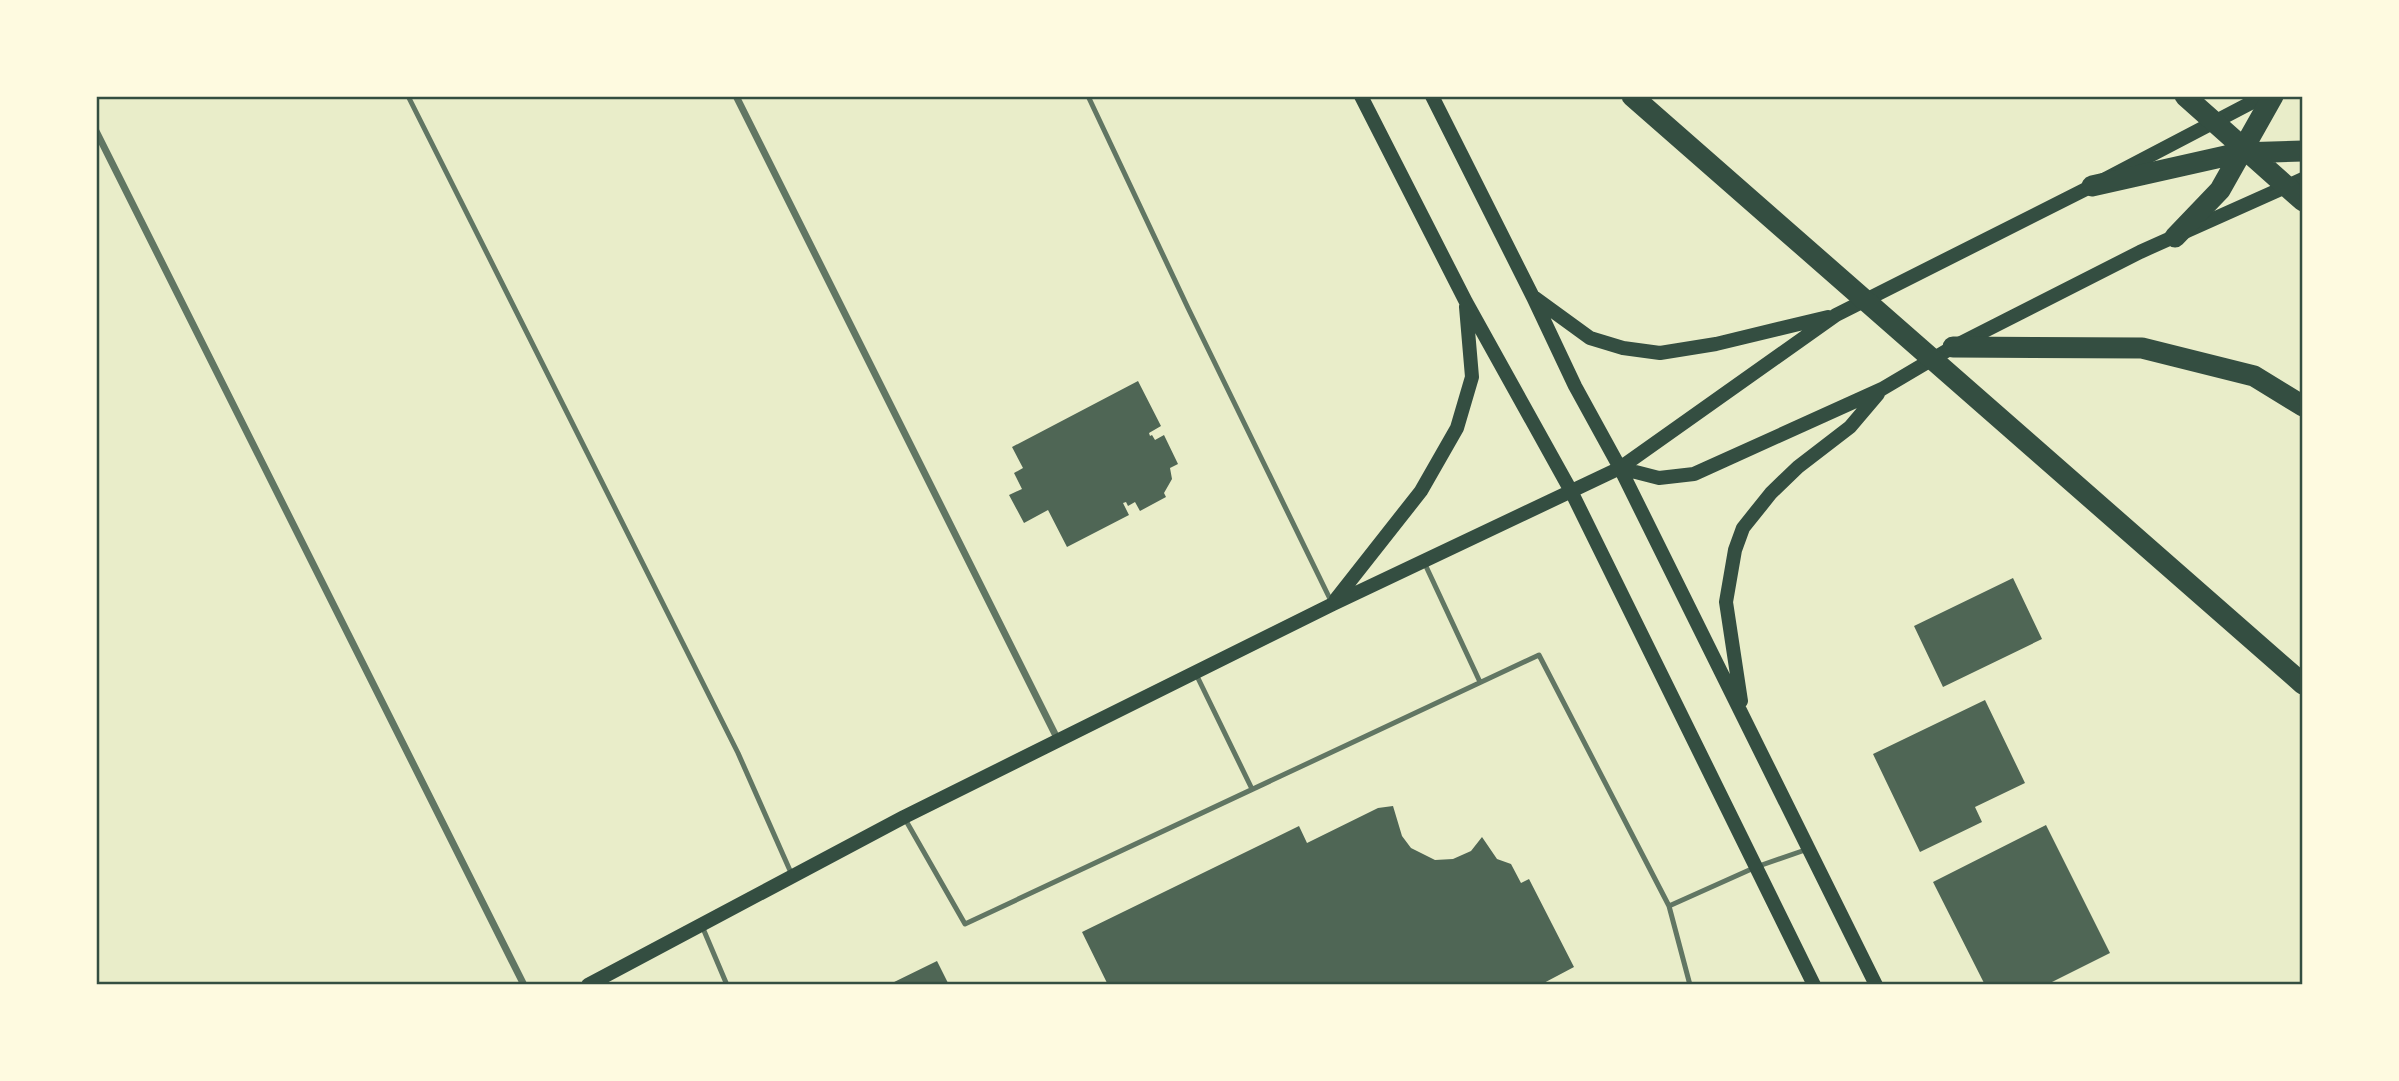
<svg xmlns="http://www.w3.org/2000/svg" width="2399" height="1081" font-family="Overpass,sans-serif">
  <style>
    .building { fill: #4f6655 }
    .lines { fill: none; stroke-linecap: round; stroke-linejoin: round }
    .service { stroke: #617663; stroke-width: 5 }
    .minor { stroke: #617663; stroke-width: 7 }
    .secondary { stroke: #344e41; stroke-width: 14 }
    .motorway { stroke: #344e41; stroke-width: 21 }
    .neatline { fill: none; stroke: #344e41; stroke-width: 2.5 }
  </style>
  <rect width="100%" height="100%" fill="#e9edc9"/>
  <!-- building -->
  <path class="building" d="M 1138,381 L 1161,426 L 1149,433 L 1150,436 L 1152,435 L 1155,440 L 1164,435 L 1178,464 L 1170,468 L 1172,479 L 1164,493 L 1166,497 L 1140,511 L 1135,502 L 1128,506 L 1126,502 L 1123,503 L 1129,515 L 1067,547 L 1048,510 L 1024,523 L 1009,495 L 1022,489 L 1014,473 L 1023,468 L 1012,447 Z
    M 2013,578 L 2042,639 L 1943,687 L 1914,626 Z
    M 1985,700 L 2025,783 L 1975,807 L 1982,822 L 1920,852 L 1873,754 Z
    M 1393,806 L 1402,836 L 1411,848 L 1435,860 L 1453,859 L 1471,851 L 1482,837 L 1497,859 L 1511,864 L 1521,883 L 1529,879 L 1574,967 L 1540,985 L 1108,985 L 1082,932 L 1299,826 L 1307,843 L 1378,808 Z
    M 2046,825 L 2110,953 L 2046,985 L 1985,985 L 1933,882 Z
    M 937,961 L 949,985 L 888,985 Z"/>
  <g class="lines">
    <!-- service -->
    <path class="service" d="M 408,96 L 738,753 L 792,875
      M 1088,96 L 1188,308 L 1331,601
      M 1424,562 L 1480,682
      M 1195,672 L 1252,789
      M 905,819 L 965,924 L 1539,655 L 1669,906 L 1690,985
      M 1669,906 L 1756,867 L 1808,849
      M 702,926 L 727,985"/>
    <!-- minor -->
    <path class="minor" d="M 736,96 L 1058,740
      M 96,131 L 524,985"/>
    <!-- secondary -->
    <path class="secondary" d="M 1361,96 L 1466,302 L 1571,491 L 1814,985
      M 1432,96 L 1533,297 L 1575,386 L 1620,468 L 1876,985
      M 1535,298 L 1590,338 L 1623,348 L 1660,353 L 1716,344 L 1828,317
      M 1620,468 L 1659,478 L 1694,474 L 1882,389 L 1953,347 L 2140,252 L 2303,179
      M 1336,599 L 1421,491 L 1457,428 L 1472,377 L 1466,307
      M 1741,701 L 1726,602 L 1735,550 L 1743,528 L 1771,493 L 1798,467 L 1850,427 L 1878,394
      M 588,985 L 904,817 L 1333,604 L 1620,468 L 1836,315 L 2092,186 L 2264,96"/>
    <!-- motorway -->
    <path class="motorway" d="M 1632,96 L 2303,684
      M 2185,96 L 2303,201
      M 2092,186 L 2239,153 L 2303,151
      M 2175,237 L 2220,190 L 2273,96
      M 1953,347 L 2142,348 L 2254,376 L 2303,406"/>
  </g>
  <!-- border -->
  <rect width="2399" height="1081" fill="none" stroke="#fefae0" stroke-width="196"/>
  <rect x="98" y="98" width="2203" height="885" class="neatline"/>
</svg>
